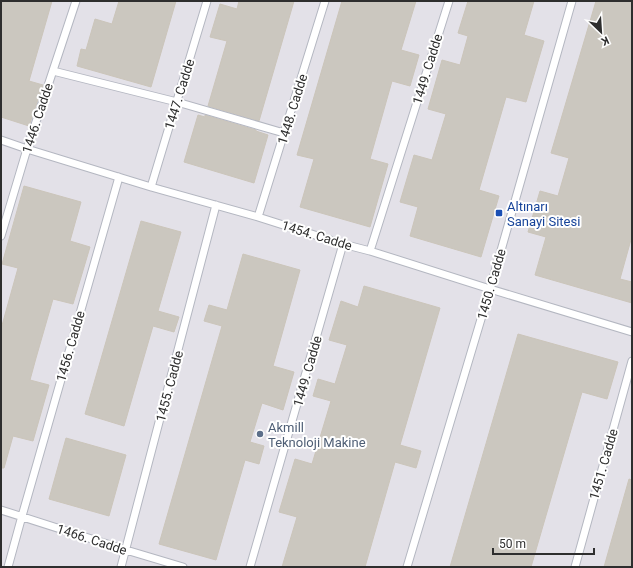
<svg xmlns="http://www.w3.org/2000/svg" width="633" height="568" font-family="Roboto,sans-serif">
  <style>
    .industrial { fill: #e3e1e8 }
    .building { fill: #cbc7bf; stroke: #cbc5ba }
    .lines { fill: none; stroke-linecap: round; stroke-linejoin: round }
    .service-casing { stroke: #b4b7c1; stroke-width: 9 }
    .service { stroke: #fff; stroke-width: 7 }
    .transit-dot { fill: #1a4fb4; stroke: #fff; stroke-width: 1.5 }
    .service-dot { fill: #5c6f8a; stroke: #fff; stroke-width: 1.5 }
    .labels { text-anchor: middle; stroke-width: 4; stroke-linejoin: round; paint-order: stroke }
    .street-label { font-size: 13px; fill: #2e2e2e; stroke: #fff }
    .transit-label { font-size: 13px; fill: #164399; stroke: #fff; text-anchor: start }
    .service-label { font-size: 13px; fill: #4e5e75; stroke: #fff; text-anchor: start }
  </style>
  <rect width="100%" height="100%" fill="#efe9e1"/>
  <!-- industrial -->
  <path class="industrial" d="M 1,1 L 632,1 L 632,567 L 1,567 Z"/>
  <!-- building -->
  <path class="building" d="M 2,1 L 52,1 L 29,81 L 43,85 L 29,126 L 1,117 L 1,6 Z
    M 119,1 L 176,1 L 151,87 L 77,66 L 81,49 L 86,50 L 95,19 L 112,24 Z
    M 239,1 L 294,1 L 259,121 L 208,106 L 227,41 L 210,37 L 220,4 L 237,9 Z
    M 342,1 L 416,1 L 401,50 L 419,55 L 410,86 L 392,81 L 370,159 L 388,164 L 370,227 L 300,207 L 314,159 L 297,155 Z
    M 468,1 L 534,1 L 524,35 L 544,41 L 526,102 L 506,97 L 479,190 L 499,196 L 481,257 L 410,236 L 418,207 L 400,202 L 414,155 L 432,160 L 446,114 L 428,109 L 442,60 L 460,65 L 468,36 L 458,33 Z
    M 596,1 L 632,1 L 632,236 L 620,279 L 632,282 L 632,303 L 535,275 L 546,237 L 528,232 L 540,191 L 558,196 L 569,158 L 551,153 Z
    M 198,115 L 205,117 L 205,115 L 256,130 L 256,131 L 268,135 L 254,183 L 184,162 Z
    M 24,186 L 81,202 L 70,241 L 90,247 L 73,304 L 53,299 L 36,358 L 30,380 L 49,385 L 33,441 L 13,436 L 4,468 L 1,468 L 1,329 L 18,268 L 2,264 Z
    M 141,221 L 181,232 L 158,311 L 179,317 L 174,332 L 153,326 L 124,426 L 85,414 Z
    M 243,254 L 300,270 L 273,366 L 294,372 L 283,410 L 262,403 L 250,442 L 264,446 L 259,464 L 245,460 L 216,560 L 159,544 L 222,326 L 204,321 L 209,305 L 227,310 Z
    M 364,286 L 440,308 L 400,445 L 421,451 L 416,468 L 395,462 L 365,567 L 282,567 L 297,517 L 279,512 L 295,459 L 312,464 L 331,401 L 313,396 L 318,379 L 335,384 L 347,345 L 329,340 L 341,301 L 358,307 Z
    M 518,334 L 618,362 L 607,399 L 582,392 L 531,567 L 450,567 Z
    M 66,438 L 126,455 L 109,516 L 49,499 Z
    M 629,479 L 632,480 L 632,567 L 604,567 Z"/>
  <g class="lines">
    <defs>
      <path id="service" d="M 53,71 L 177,102 L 284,133
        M 1,140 L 27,149 L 151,187 L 258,217 L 343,244 L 370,251 L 490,289 L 632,332
        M 151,187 L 207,1
        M 258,217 L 325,1
        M 1,236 L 27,149 L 76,1
        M 370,251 L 449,1
        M 1,510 L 126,550 L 183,567
        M 8,567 L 22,516 L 119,177
        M 121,567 L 216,205
        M 250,567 L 343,244
        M 407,567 L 490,289 L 572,1
        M 575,567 L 632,361"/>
    </defs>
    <!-- service casing -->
    <use href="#service" class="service-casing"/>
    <!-- service -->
    <use href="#service" class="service"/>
  </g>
  <!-- markers -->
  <rect class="transit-dot" x="495" y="209" width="8" height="8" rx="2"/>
  <circle class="service-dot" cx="260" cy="434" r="4"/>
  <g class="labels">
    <!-- street labels -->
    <g class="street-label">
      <text transform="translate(427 69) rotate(-73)" y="5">1449. Cadde</text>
      <text transform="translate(179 94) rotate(-73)" y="5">1447. Cadde</text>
      <text transform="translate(292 109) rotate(-73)" y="5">1448. Cadde</text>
      <text transform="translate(37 118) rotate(-72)" y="5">1446. Cadde</text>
      <text transform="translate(317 235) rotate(17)" y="5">1454. Cadde</text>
      <text transform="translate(491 284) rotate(-74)" y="5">1450. Cadde</text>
      <text transform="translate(70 346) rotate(-74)" y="5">1456. Cadde</text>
      <text transform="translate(307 371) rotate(-74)" y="5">1449. Cadde</text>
      <text transform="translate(169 386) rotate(-75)" y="5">1455. Cadde</text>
      <text transform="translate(603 464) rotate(-74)" y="5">1451. Cadde</text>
      <text transform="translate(92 539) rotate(18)" y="5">1466. Cadde</text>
    </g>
    <!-- transit labels -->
    <g class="transit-label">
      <text x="507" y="211">Altınarı<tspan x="507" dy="15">Sanayi Sitesi</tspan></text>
    </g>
    <!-- service labels -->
    <g class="service-label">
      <text x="268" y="432">Akmill<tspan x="268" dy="15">Teknoloji Makine</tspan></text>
    </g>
  </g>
  <!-- border -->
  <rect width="633" height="568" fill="none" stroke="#2e2e2e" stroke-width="4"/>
  <!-- north arrow -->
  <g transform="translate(601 32) rotate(155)" stroke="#ffffff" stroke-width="3" paint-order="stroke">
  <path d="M0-3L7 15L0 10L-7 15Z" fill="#2e2e2e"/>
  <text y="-6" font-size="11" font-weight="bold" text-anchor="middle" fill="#2e2e2e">K</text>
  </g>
  <!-- scale -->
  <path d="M493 548v6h101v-6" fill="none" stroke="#2e2e2e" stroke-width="2"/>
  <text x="499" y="548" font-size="12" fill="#2e2e2e" stroke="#ffffff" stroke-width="3" paint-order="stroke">50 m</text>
</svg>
